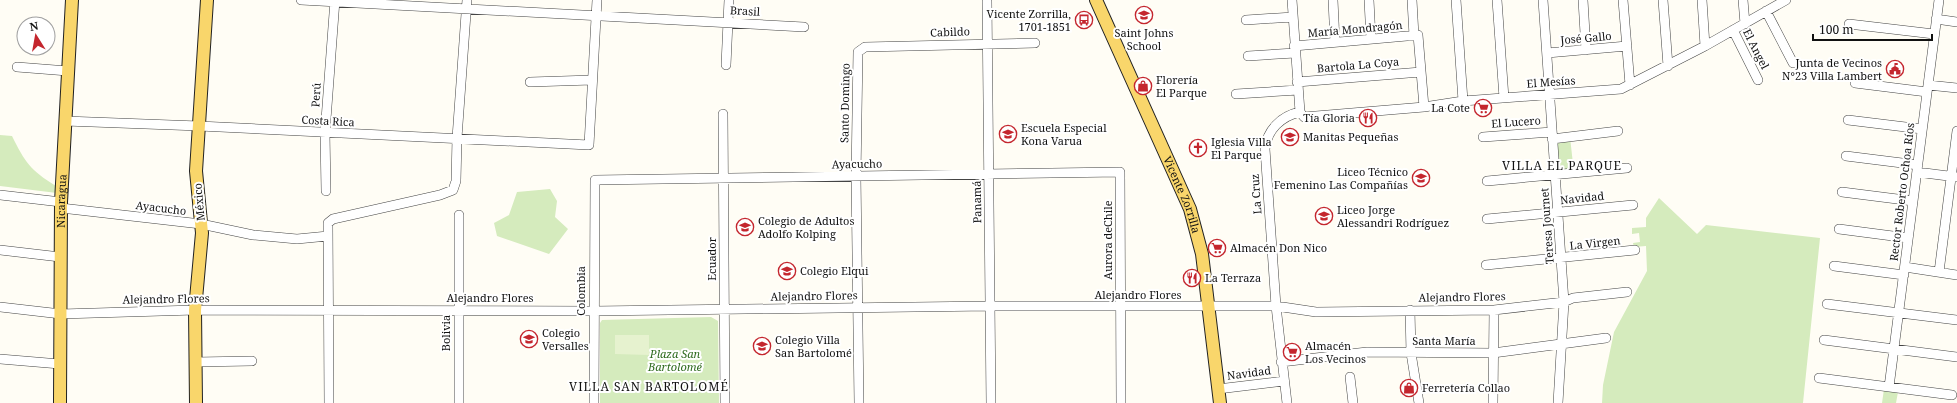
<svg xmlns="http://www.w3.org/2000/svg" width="1957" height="403" font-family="'Noto Serif',serif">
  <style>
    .green { fill: #d5ebbd }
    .pitch { fill: #e6f2cf }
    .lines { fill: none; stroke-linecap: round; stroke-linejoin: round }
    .minor-casing { stroke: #444; stroke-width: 10 }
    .major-casing { stroke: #222; stroke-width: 14 }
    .minor { stroke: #fff; stroke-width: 9 }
    .major { stroke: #f9d66b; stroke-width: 12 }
    .labels { text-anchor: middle; stroke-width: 4; stroke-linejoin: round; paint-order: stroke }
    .street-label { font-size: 11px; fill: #111; stroke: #fff }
    .poi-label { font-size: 11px; fill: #111; stroke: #fff; text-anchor: start }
    .park-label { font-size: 11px; font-style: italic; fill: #2f6b1f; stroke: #fff }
    .neighbourhood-label { font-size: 12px; letter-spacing: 1px; fill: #111; stroke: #fff }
  </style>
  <rect width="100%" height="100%" fill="#fffdf5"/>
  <!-- green -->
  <path class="green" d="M 0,135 L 12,136 C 25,162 30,170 56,186 L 57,193 L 0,186 Z
    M 1570,137 L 1574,173 L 1555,176 L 1552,139 Z
    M 550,189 L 557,201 L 555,217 L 568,229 L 549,254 L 497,236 L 494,223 L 509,215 L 517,192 Z
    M 1659,198 L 1697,234 L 1706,225 L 1820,238 L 1803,403 L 1602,403 L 1603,385 L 1614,332 L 1647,271 L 1646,246 L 1634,247 L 1633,243 L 1640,242 L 1639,233 L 1632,234 L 1632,228 L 1646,227 L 1646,218 Z
    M 711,317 L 718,321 L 719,403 L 600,403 L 600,323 L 602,320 Z
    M 1884,389 L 1898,392 L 1896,403 L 1882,403 Z"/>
  <!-- pitch -->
  <path class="pitch" d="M 615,335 L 649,335 L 649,355 L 615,354 Z"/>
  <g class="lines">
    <defs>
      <path id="minor" d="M 301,0 L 804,27
        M 1292,0 L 1300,112
        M 1333,0 L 1335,42
        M 1369,0 L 1371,39
        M 1412,0 L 1414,36
        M 1456,0 L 1463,101
        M 1497,0 L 1504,98
        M 1543,0 L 1564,302 L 1558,403
        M 1583,0 L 1586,50
        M 1623,0 L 1630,85
        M 1663,0 L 1668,66
        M 1702,0 L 1705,46
        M 1743,0 L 1745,24
        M 987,1 L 991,403
        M 1766,11 L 1793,63
        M 1936,19 L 1957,22
        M 1246,20 L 1293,17
        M 1849,24 L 1934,34
        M 1733,30 L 1758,80
        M 1294,46 L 1418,35 L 1424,107
        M 1547,53 L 1627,46
        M 1248,56 L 1295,53
        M 726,65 L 729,0
        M 17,67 L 68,71
        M 530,82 L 592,80
        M 1297,82 L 1421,72
        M 1855,83 L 1927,92
        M 1928,85 L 1957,88
        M 1236,94 L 1298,90
        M 1300,112 L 1304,117 L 1424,107 L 1463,101 L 1621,89 L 1705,46 L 1786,0
        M 723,114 L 725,403
        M 1848,120 L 1922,129
        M 65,121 L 199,126 L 589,145 L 597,0
        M 1483,137 L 1552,132
        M 1552,139 L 1618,131
        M 1846,156 L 1918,165
        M 1917,172 L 1956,177
        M 1487,181 L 1627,168
        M 326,191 L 325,133 L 335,0
        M 1842,192 L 1913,201
        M 0,195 L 61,202
        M 61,208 L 201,224 L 253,235 L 297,239 L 328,236
        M 1487,219 L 1633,205
        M 1839,229 L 1908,238
        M 0,250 L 60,257
        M 1486,265 L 1635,250
        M 1834,266 L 1904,275
        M 1905,267 L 1957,275
        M 1939,272 L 1957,131
        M 1827,304 L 1957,320
        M 0,307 L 61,314 L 195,310 L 594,311 L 990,306 L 1276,306 L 1316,312 L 1494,310 L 1564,302 L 1573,298 L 1627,292
        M 1410,310 L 1411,353 L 1419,403
        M 1824,340 L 1957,357
        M 0,359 L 60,364
        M 196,362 L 252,361
        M 1281,362 L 1367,352 L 1493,353 L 1606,338
        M 1350,377 L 1353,403
        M 1819,378 L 1952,395
        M 1889,387 L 1939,0
        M 1218,389 L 1284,381
        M 329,403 L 328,223 L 333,219 L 440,195 L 453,190 L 456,181 L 457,138 L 467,0
        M 459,403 L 459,215
        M 594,403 L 595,180 L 1120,172 L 1121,403
        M 859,403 L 856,176 L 858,52 L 865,47 L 1035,43
        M 1287,403 L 1276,306 L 1265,149 C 1267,130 1281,116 1300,112
        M 1493,403 L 1494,310"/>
      <g id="major">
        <path id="s1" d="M 1096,0 L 1190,209 L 1202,254 L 1220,403"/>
        <path id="s2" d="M 60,403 L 61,202 L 72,0"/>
        <path d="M 196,403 L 195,310 L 202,233 L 196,171 L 207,0"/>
      </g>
    </defs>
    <!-- minor casing -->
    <use href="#minor" class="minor-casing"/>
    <!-- major casing -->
    <use href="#major" class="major-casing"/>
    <!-- minor -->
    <use href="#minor" class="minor"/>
    <!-- major -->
    <use href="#major" class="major"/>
  </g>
  <!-- icons -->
  <defs>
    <symbol id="school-ring" viewBox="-11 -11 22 22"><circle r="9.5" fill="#fff" stroke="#c4262e" stroke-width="1.5"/><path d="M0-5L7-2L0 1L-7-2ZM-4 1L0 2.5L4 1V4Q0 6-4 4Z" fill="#c4262e"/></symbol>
    <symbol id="bus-ring" viewBox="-11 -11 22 22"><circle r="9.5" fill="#fff" stroke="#c4262e" stroke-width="1.5"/><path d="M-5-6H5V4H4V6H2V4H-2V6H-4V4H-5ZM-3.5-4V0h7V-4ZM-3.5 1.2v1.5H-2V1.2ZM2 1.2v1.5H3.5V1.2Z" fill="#c4262e"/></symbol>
    <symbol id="civic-ring" viewBox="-11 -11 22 22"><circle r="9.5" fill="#fff" stroke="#c4262e" stroke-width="1.5"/><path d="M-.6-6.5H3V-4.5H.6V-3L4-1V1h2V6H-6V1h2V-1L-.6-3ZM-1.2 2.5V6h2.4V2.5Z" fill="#c4262e"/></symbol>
    <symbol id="shop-ring" viewBox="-11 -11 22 22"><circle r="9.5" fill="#fff" stroke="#c4262e" stroke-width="1.5"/><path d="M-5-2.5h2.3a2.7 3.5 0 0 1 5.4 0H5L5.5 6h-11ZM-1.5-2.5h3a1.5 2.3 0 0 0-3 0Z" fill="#c4262e"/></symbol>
    <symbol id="supermarket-ring" viewBox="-11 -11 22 22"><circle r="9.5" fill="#fff" stroke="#c4262e" stroke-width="1.5"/><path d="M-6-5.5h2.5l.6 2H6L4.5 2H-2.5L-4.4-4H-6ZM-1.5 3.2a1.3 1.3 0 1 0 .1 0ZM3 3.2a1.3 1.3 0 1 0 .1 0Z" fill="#c4262e"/></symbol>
    <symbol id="restaurant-ring" viewBox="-11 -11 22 22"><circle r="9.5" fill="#fff" stroke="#c4262e" stroke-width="1.5"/><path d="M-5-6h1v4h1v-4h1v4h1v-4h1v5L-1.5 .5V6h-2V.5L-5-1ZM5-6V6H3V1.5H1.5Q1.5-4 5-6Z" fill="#c4262e"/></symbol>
    <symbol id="church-ring" viewBox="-11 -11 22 22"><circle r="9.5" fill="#fff" stroke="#c4262e" stroke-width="1.5"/><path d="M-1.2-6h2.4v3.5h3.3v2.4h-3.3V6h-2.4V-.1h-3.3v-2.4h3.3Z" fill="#c4262e"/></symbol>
  </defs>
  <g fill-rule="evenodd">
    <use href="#school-ring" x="1134" y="5" width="20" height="20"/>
    <use href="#bus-ring" x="1074" y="10" width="20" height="20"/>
    <use href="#civic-ring" x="1885" y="59" width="20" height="20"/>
    <use href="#shop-ring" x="1133" y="76" width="20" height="20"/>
    <use href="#supermarket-ring" x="1473" y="98" width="20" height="20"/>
    <use href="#restaurant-ring" x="1358" y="108" width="20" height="20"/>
    <use href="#school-ring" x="998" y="124" width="20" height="20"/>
    <use href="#school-ring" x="1280" y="127" width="20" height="20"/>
    <use href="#church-ring" x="1188" y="138" width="20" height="20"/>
    <use href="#school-ring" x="1411" y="168" width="20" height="20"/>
    <use href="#school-ring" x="1314" y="206" width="20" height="20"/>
    <use href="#school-ring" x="735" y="217" width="20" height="20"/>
    <use href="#supermarket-ring" x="1207" y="238" width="20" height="20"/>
    <use href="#school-ring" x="777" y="261" width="20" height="20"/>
    <use href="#restaurant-ring" x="1182" y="268" width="20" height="20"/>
    <use href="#school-ring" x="519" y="329" width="20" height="20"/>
    <use href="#school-ring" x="752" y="336" width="20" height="20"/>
    <use href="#supermarket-ring" x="1282" y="342" width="20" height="20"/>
    <use href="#shop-ring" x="1399" y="378" width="20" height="20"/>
  </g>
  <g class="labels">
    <!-- street labels -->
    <g class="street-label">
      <text transform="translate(745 11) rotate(3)" y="4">Brasil</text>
      <text transform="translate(1355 29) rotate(-5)" y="4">María Mondragón</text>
      <text transform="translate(950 32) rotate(-2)" y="4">Cabildo</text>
      <text transform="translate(1586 38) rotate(-5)" y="4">José Gallo</text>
      <text transform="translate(1756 49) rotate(63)" y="4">El Angel</text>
      <text transform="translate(1358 65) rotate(-5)" y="4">Bartola La Coya</text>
      <text transform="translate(1551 82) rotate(-4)" y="4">El Mesías</text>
      <text transform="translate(316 95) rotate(-86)" y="4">Perú</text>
      <text transform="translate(845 103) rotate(-89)" y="4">Santo Domingo</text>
      <text transform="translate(328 121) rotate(3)" y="4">Costa Rica</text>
      <text transform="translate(1516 122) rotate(-4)" y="4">El Lucero</text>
      <text transform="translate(857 164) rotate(-1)" y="4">Ayacucho</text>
      <text transform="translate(1902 192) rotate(-83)" y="4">Rector Roberto Ochoa Ríos</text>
      <text transform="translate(1256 194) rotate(-94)" y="4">La Cruz</text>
      <text dy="4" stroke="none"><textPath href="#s1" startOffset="213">Vicente Zorrilla</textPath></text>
      <text transform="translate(1582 198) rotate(-6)" y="4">Navidad</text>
      <text dy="4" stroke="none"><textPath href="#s2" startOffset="202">Nicaragua</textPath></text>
      <text transform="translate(199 202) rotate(-95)" y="4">México</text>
      <text transform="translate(977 202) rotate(-91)" y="4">Panamá</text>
      <text transform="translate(161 208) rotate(7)" y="4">Ayacucho</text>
      <text transform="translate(1547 226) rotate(-94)" y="4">Teresa Journet</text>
      <text transform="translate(1108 240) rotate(-90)" y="4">Aurora deChile</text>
      <text transform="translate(1595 243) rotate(-6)" y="4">La Virgen</text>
      <text transform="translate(712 259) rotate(-90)" y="4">Ecuador</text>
      <text transform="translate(581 291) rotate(-90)" y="4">Colombia</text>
      <text x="1138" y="299">Alejandro Flores</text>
      <text transform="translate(814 296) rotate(-1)" y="4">Alejandro Flores</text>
      <text transform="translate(1462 297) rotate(-1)" y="4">Alejandro Flores</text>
      <text x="490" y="302">Alejandro Flores</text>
      <text transform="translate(166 299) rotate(-1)" y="4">Alejandro Flores</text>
      <text transform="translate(446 333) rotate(-90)" y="4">Bolivia</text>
      <text x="1444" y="345">Santa María</text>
      <text transform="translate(1249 373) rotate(-7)" y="4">Navidad</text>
    </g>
    <!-- poi labels -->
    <g class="poi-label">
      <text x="1071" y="18" text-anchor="end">Vicente Zorrilla,<tspan x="1071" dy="13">1701-1851</tspan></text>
      <text x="1144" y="37" text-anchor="middle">Saint Johns<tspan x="1144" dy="13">School</tspan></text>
      <text x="1882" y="67" text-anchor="end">Junta de Vecinos<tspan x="1882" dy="13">N°23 Villa Lambert</tspan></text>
      <text x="1156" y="84">Florería<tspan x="1156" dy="13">El Parque</tspan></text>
      <text x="1470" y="112" text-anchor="end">La Cote</text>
      <text x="1355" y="122" text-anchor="end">Tía Gloria</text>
      <text x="1021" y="132">Escuela Especial<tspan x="1021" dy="13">Kona Varua</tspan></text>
      <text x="1303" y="141">Manitas Pequeñas</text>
      <text x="1211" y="146">Iglesia Villa<tspan x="1211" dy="13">El Parque</tspan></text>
      <text x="1408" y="176" text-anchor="end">Liceo Técnico<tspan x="1408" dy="13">Femenino Las Compañías</tspan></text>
      <text x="1337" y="214">Liceo Jorge<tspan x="1337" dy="13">Alessandri Rodríguez</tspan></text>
      <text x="758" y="225">Colegio de Adultos<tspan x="758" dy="13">Adolfo Kolping</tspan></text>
      <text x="1230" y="252">Almacén Don Nico</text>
      <text x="800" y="275">Colegio Elqui</text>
      <text x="1205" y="282">La Terraza</text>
      <text x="542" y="337">Colegio<tspan x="542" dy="13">Versalles</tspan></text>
      <text x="775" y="344">Colegio Villa<tspan x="775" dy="13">San Bartolomé</tspan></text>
      <text x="1305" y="350">Almacén<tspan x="1305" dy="13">Los Vecinos</tspan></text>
      <text x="1422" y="392">Ferretería Collao</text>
    </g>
    <!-- park labels -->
    <g class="park-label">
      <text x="675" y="358">Plaza San<tspan x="675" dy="13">Bartolomé</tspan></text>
    </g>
    <!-- neighbourhood labels -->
    <g class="neighbourhood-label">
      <text x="1562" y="170">VILLA EL PARQUE</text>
      <text x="649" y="391">VILLA SAN BARTOLOMÉ</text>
    </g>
  </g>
  <!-- north arrow -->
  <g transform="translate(36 36) rotate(349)"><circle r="19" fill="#ffffff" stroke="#a0a0a0"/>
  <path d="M0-3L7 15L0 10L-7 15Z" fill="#c4262e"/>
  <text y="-6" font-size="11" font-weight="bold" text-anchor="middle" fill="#111111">N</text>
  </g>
  <!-- scale -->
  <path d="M1813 34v6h119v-6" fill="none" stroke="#111111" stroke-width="2"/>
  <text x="1819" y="34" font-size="12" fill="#111111" stroke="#ffffff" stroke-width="3" paint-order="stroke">100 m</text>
</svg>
